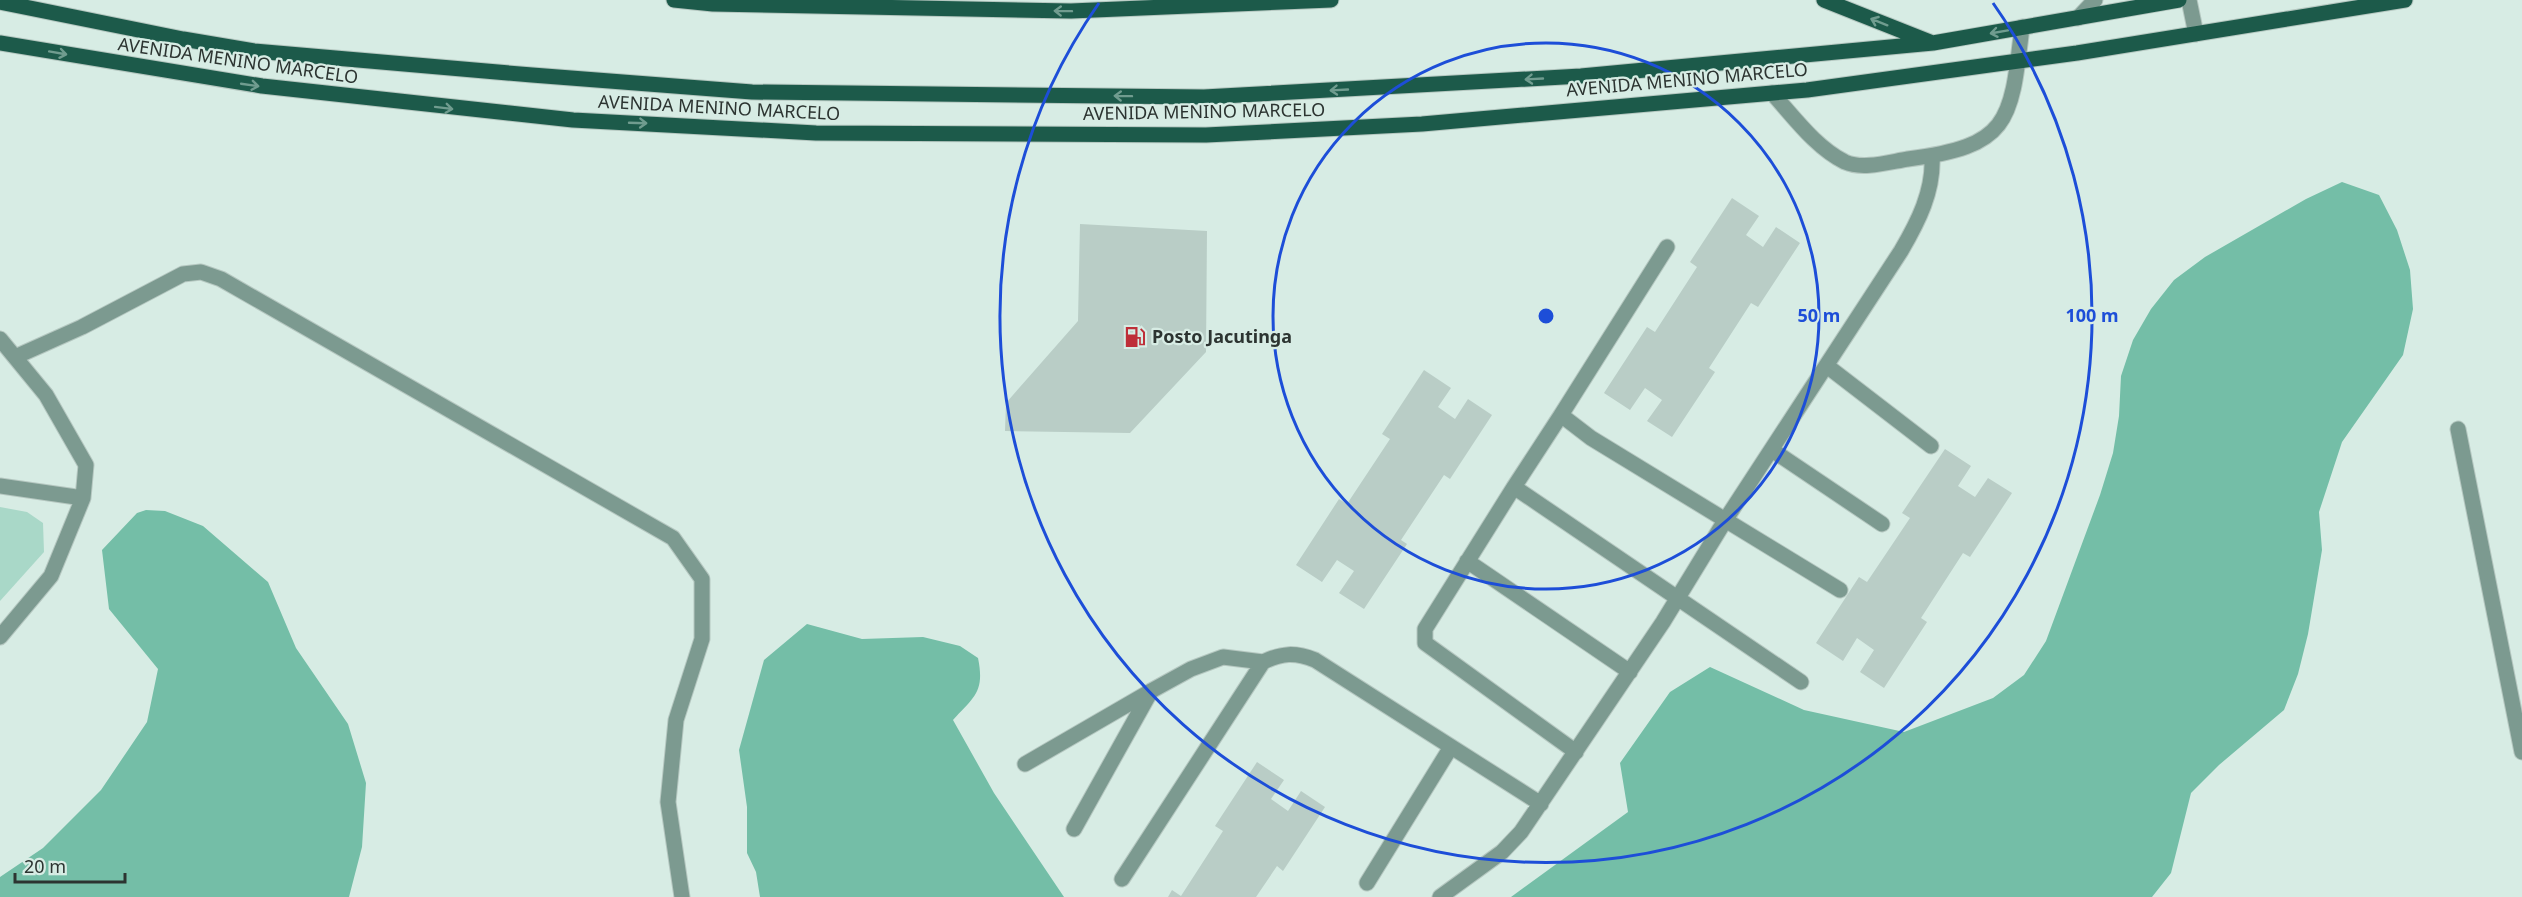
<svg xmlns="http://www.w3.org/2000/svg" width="2522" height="897" font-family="'Noto Sans',sans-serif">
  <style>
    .green { fill: #a9d8c8 }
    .forest { fill: #74bea7 }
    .building { fill: #b9cdc6 }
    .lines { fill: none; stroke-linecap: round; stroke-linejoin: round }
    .minor-casing { stroke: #b5c7c0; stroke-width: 17 }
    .major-casing { stroke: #b5c7c0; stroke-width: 17 }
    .minor { stroke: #7c9a90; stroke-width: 15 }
    .major { stroke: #1c5a4a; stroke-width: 15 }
    .oneway { stroke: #709c8f }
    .ring { fill: none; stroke: #1d4ed8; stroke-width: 3 }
    .labels { text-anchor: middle; stroke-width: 4.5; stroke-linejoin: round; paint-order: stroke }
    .street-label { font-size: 18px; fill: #2c3431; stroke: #d7ece4 }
    .poi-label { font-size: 18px; font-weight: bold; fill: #2c3431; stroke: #d7ece4; text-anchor: start }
    .centre { fill: #1d4ed8; stroke: #d7ece4; stroke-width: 3 }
    .ring-label { font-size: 18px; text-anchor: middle; font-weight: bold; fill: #1d4ed8; stroke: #d7ece4; stroke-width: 4.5; stroke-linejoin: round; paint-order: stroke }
  </style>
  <rect width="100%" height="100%" fill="#d7ece4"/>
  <!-- green -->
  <path class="green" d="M 0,507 L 27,512 L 43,523 L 44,552 L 0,601 Z"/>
  <!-- forest -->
  <path class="forest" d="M 2342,182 L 2379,195 L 2397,230 L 2410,270 L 2413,309 L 2403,355 L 2342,442 L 2319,512 L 2322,550 L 2308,634 L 2298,674 L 2284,710 L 2219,765 L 2191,793 L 2171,873 L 2152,897 L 1511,897 L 1628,812 L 1620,763 L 1670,692 L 1710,667 L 1804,710 L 1904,732 L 1993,698 L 2024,675 L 2046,641 L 2100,495 L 2113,453 L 2119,416 L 2121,376 L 2133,340 L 2151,309 L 2174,280 L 2205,257 L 2306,199 Z
    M 146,510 L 165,511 L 203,526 L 268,582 L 296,648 L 348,724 L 366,783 L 362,847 L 349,897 L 0,897 L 0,877 L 43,848 L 101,790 L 147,722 L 158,669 L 109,609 L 102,550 L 137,513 Z
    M 807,624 L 862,639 L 923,637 L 960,646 L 978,658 C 985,692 974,697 953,720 L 994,793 L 1064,897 L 760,897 L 756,872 L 747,853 L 747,807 L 739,750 L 764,660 Z"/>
  <!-- building -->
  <path class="building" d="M 1732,198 L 1759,216 L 1746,235 L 1763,247 L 1776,227 L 1800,243 L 1758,307 L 1751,303 L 1709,368 L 1715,372 L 1672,437 L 1647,421 L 1662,400 L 1645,388 L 1630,410 L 1604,393 L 1647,327 L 1655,332 L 1697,267 L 1690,262 Z
    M 1080,224 L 1207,231 L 1206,352 L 1130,433 L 1005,431 L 1006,403 L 1078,321 Z
    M 1424,370 L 1451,388 L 1438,407 L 1455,419 L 1468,399 L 1492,415 L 1450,479 L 1444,475 L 1401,540 L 1407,544 L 1364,609 L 1339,593 L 1354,571 L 1337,560 L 1322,582 L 1296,565 L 1339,499 L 1347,504 L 1390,439 L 1382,434 Z
    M 1945,449 L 1971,466 L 1958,486 L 1975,497 L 1988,478 L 2012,493 L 1970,557 L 1963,553 L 1921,618 L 1927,622 L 1884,688 L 1860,672 L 1874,650 L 1857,638 L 1843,661 L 1816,643 L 1859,577 L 1867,582 L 1910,518 L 1902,513 Z
    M 1257,762 L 1284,780 L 1271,799 L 1288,811 L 1301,791 L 1325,807 L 1283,871 L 1277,866 L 1256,897 L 1168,897 L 1172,890 L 1181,896 L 1223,831 L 1215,826 Z"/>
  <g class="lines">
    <defs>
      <path id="minor" d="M 2189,0 L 2196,34
        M 2078,18 L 2095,0
        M 1772,93 C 1793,116 1816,148 1845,162 C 1863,170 1889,162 1908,159 C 2010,146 2011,122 2022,27
        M 1667,247 L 1561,415 L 1591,438 L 1840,590
        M 0,339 L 46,395 L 86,465 L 83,498 L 51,576 L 0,637
        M 15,357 L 82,327 L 183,274 L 201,272 L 221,279 L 673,538 L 702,579 L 702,639 L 676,720 L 668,802 L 682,897
        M 1827,366 L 1931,446
        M 1561,415 L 1514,487 L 1801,682
        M 2458,429 L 2522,752
        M 1772,450 L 1882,524
        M 0,486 L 83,498
        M 1514,487 L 1425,629 L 1425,643 L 1576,752
        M 1467,561 L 1630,672
        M 1025,764 L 1151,691
        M 1074,829 L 1151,691 L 1191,669 L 1223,657 L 1263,662
        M 1122,879 L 1263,662 C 1282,653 1295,652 1315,660 L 1541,804
        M 1367,883 L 1451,747
        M 1440,897 L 1502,852 L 1521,832 L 1663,622 L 1726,519 L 1901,251 C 1918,222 1934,191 1932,156"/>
      <path id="major" d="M 674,0 L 713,4 L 1071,11 L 1331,0
        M 1824,0 L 1930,42
        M 0,2 L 183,39 L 254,51 L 532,75 L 752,92 L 1204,97 L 1581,76 L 1933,43 L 2179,0
        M 0,43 L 262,86 L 573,120 L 816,133 L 1206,135 L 1422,124 L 1807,90 L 2077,53 L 2405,0"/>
    </defs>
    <!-- minor casing -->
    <use href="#minor" class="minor-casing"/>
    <!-- major casing -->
    <use href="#major" class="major-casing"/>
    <!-- minor -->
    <use href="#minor" class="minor"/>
    <!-- major -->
    <use href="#major" class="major"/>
  </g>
  <!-- one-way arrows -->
  <defs><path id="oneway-shaft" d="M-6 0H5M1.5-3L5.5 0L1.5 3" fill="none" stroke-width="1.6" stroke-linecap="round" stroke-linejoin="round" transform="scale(1.5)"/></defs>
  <g class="oneway">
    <use href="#oneway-shaft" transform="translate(1063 11) rotate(-179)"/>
    <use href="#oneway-shaft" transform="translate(1879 22) rotate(-158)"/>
    <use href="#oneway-shaft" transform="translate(1999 32) rotate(170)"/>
    <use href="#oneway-shaft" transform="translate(58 53) rotate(10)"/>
    <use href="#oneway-shaft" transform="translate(1534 79) rotate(177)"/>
    <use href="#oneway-shaft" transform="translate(250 85) rotate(8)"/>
    <use href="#oneway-shaft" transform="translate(1339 90) rotate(177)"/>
    <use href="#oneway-shaft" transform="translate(1123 96) rotate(-179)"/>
    <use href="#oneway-shaft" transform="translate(444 108) rotate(7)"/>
    <use href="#oneway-shaft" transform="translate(638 123) rotate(2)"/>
  </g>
  <!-- distance rings -->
  <g class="ring">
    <circle cx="1546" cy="316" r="273"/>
    <path d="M1993 3A546 546 0 1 1 1099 3"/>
  </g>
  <!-- icons -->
  <defs>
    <symbol id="fuel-bare" viewBox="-9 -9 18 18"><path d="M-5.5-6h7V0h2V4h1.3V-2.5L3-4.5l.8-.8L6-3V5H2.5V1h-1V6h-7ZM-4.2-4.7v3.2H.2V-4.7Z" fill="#be2e38" stroke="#d7ece4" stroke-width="2.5" paint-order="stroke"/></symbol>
  </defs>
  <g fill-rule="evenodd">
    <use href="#fuel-bare" x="1120" y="322" width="30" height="30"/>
  </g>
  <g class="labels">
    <!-- street labels -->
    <g class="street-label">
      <text transform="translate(238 61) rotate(8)" y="6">AVENIDA MENINO MARCELO</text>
      <text transform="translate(1687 80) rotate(-5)" y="6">AVENIDA MENINO MARCELO</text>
      <text transform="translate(719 108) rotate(3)" y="6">AVENIDA MENINO MARCELO</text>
      <text transform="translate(1204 112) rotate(-1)" y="6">AVENIDA MENINO MARCELO</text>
    </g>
    <!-- poi labels -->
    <g class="poi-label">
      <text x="1152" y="343">Posto Jacutinga</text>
    </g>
  </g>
  <circle cx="1546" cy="316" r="9" class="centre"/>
  <g class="ring-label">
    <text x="1819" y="322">50 m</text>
    <text x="2092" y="322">100 m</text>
  </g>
  <!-- scale -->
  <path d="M15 873v9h110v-9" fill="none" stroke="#2c3431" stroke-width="3"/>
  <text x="24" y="873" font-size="18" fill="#2c3431" stroke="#d7ece4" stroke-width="4.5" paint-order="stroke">20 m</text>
</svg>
